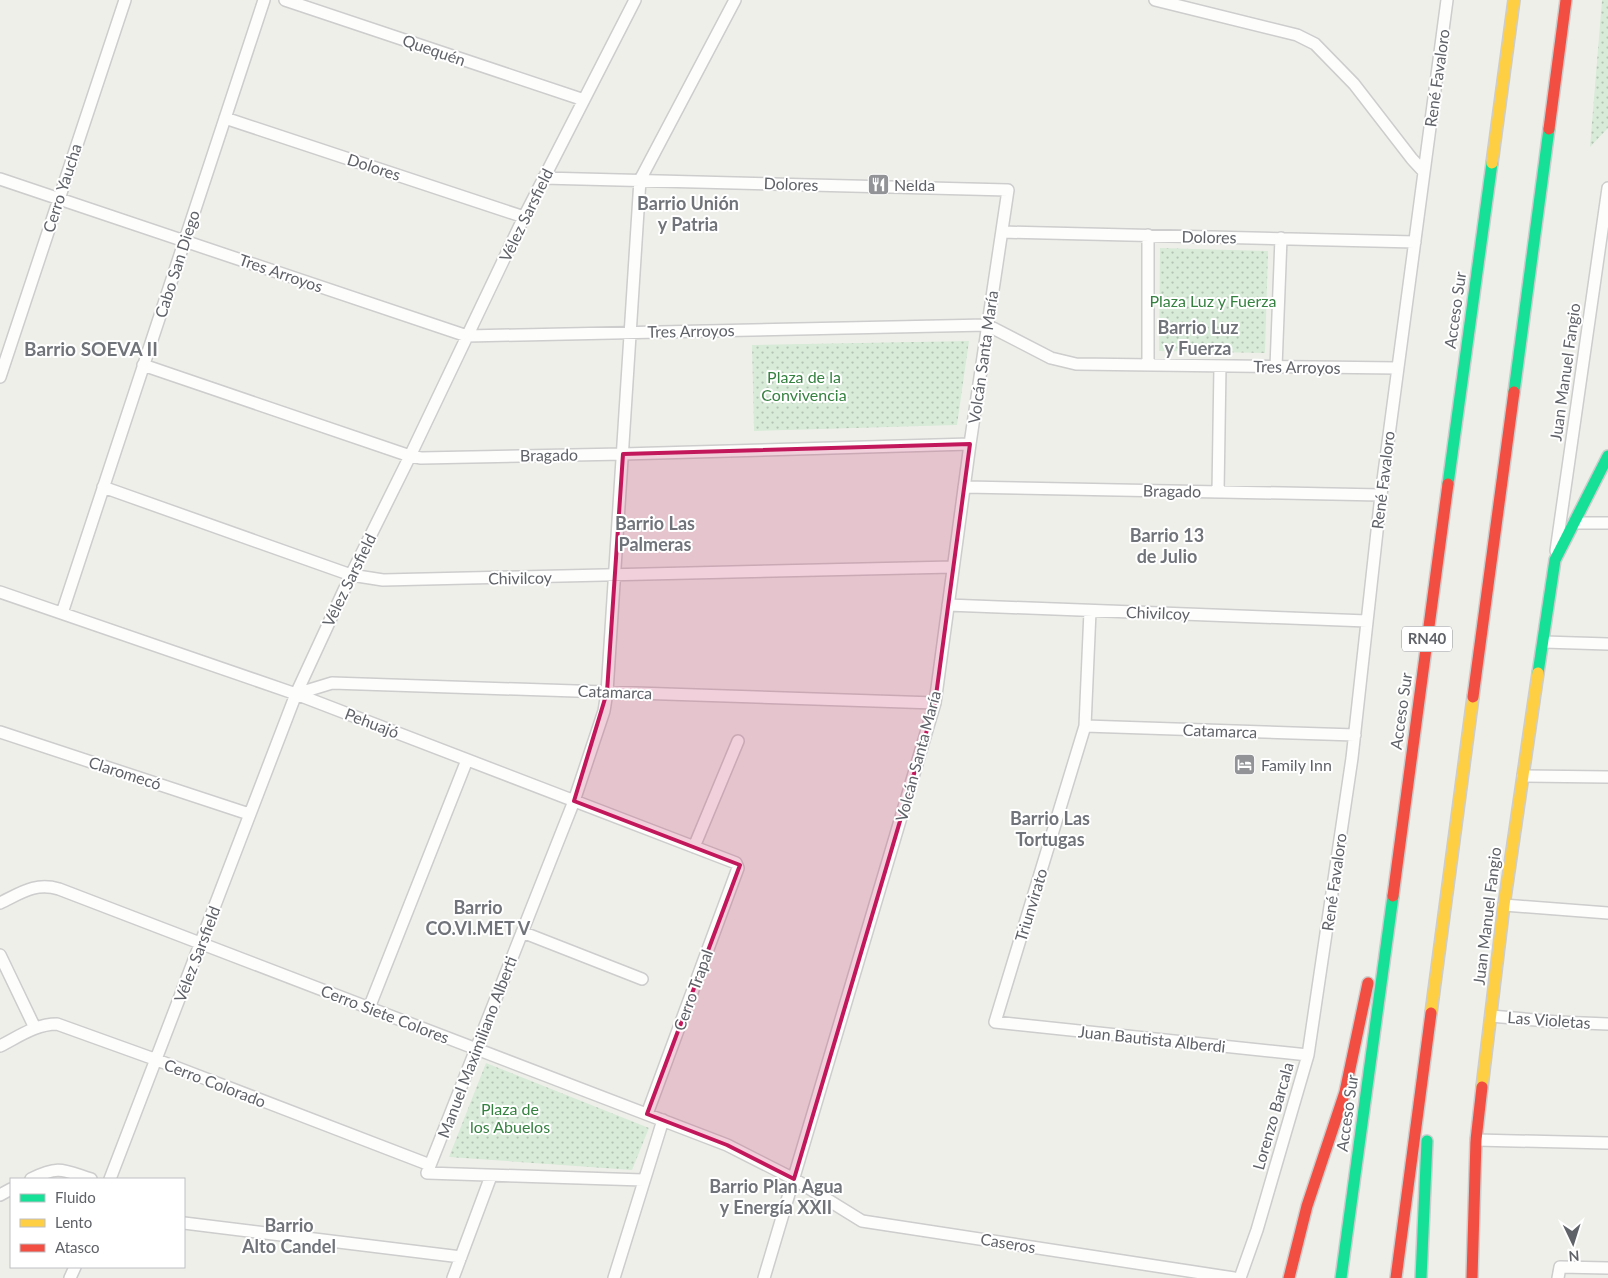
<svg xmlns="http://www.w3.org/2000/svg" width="1608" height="1278" font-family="Lato,sans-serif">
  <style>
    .park { fill: url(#park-dots) }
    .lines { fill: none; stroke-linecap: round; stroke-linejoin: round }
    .street-casing { stroke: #cccdcc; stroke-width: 14 }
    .fast-casing { stroke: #cdcdcd; stroke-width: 14 }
    .slow-casing { stroke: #cdcdcd; stroke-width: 14 }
    .jam-casing { stroke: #cdcdcd; stroke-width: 14 }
    .street { stroke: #fdfdfc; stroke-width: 11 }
    .fast { stroke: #16e098; stroke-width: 11 }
    .slow { stroke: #ffcf43; stroke-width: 11 }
    .jam { stroke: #f24e42; stroke-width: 11 }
    .marked { fill: #c2185b; fill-opacity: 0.2; stroke: #c2185b; stroke-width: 4; stroke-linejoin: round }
    .labels { text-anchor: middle; stroke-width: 4; stroke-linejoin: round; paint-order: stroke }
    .shield { fill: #fff; stroke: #8f9195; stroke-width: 1 }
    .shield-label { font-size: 15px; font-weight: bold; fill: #5f6268 }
    .street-label { font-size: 16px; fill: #5f6268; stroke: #fff }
    .poi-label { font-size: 16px; fill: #5f6268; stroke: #fff; text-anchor: start }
    .park-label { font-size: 16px; fill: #358140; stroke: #fff }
    .neighbourhood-label { font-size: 18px; font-weight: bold; fill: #70747a; stroke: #fff }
    .quarter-label { font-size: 19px; font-weight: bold; fill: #70747a; stroke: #fff }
  </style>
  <defs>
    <pattern id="park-dots" width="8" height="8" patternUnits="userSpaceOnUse" patternTransform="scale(1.25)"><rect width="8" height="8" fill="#d8ebd8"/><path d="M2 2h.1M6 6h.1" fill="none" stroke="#b2c2b3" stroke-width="1.8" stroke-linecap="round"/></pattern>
  </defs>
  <rect width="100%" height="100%" fill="#efefea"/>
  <!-- park -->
  <path class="park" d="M 1602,0 L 1608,0 L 1608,128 L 1590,147 Z
    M 1160,248 L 1268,251 L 1265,353 L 1159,351 Z
    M 969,341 L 957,425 L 754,431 L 752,345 Z
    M 486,1063 L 649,1128 L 632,1170 L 449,1157 Z"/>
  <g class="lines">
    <defs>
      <path id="street" d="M 285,0 L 584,100
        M 1155,0 L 1297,35 L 1315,44 L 1354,84 L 1412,159 L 1424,172
        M 225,118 L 524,217
        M 543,178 L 1008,190 L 970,444 L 935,703 L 764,1278
        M 0,179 L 467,336 L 987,325 L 1051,358 L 1076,364 L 1398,368
        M 1002,232 L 1415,242
        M 143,365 L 410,456 L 421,458 L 623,454 L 970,444
        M 1148,365 L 1148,235
        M 1276,367 L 1281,238
        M 0,377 L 125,0
        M 103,487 L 351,575 L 383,580 L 953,567
        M 964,487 L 1381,495
        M 1218,492 L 1220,366
        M 1574,523 L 1608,523
        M 1556,551 L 1608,188
        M 0,592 L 296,694 L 736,863 L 738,868 L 647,1114
        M 948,605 L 1367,621
        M 1090,611 L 1085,726 L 995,1022 L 1308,1055
        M 62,613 L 264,0
        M 1544,642 L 1608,644
        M 296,694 L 332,683 L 935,703
        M 1085,726 L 1355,735
        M 0,732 L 249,814
        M 1523,776 L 1608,777
        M 694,847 L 738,741
        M 0,903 C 21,893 35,882 59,889 L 727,1145 L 794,1179 L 862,1221 L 1234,1278
        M 1504,905 L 1608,913
        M 522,932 L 642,979
        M 0,955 L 35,1028
        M 369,1008 L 467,760
        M 1491,1016 L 1558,1022 L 1608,1024
        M 0,1046 C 18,1037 36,1024 57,1024 L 157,1060 L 430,1165
        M 1476,1140 L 1608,1143
        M 31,1179 C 59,1165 63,1170 91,1179
        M 110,1179 L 296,694 L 351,575 L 410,456 L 524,217 L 635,0
        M 643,1180 L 427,1173 L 574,801 L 604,711 L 607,692 L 640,180 L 735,0
        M 0,1195 L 11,1189
        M 184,1223 L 461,1257
        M 70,1278 L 75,1267
        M 453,1278 L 491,1176
        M 614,1278 L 663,1120
        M 1240,1278 L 1257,1230 L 1308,1055 L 1352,758 L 1381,495 L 1447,0
        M 1558,1278 L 1560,1267 L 1608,1268"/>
      <path id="fast" d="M 1514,392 L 1549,129
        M 1448,484 L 1492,163
        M 1538,673 L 1555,560 L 1608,456
        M 1341,1278 L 1393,896
        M 1421,1278 L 1427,1141"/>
      <path id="slow" d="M 1492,163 L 1514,0
        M 1431,1013 L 1473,697
        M 1482,1087 L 1504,905 L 1538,673"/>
      <path id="jam" d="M 1549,129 L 1566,0
        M 1473,697 L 1514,392
        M 1393,896 L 1448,484
        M 1289,1278 L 1307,1206 L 1345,1092 L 1368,983
        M 1396,1278 L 1431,1013
        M 1472,1278 L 1476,1140 L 1482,1087"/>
    </defs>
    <!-- street casing -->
    <use href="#street" class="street-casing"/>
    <!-- fast casing -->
    <use href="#fast" class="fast-casing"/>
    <!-- slow casing -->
    <use href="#slow" class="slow-casing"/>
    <!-- jam casing -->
    <use href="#jam" class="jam-casing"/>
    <!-- street -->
    <use href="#street" class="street"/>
    <!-- fast -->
    <use href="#fast" class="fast"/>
    <!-- slow -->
    <use href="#slow" class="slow"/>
    <!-- jam -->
    <use href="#jam" class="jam"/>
  </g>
  <!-- marked area -->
  <path class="marked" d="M 970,444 L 935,703 L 794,1179 L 727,1145 L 647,1114 L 740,865 L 574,801 L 607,692 L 623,454 Z"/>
  <!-- icons -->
  <defs>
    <symbol id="restaurant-square" viewBox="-11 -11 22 22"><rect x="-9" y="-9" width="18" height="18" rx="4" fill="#919396" stroke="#fff"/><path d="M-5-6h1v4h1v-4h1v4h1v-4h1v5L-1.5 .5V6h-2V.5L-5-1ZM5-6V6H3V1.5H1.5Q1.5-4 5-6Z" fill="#fff"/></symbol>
    <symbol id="hotel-square" viewBox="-11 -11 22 22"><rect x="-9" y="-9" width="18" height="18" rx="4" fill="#919396" stroke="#fff"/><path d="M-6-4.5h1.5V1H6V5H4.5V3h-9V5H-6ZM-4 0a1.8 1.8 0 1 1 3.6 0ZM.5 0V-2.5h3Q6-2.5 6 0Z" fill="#fff"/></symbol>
  </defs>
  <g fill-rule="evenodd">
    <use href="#restaurant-square" x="866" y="172" width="25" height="25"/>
    <use href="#hotel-square" x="1232" y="752" width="25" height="25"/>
  </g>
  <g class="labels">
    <!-- shield labels -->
    <rect class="shield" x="1402" y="626.5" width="50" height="25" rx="4"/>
    <g class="shield-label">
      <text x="1427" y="644">RN40</text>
    </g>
    <!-- street labels -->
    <g class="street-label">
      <text transform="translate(434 50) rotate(19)" y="6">Quequén</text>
      <text transform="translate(1437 78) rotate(-82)" y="6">René Favaloro</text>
      <text transform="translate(374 167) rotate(18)" y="6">Dolores</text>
      <text transform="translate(791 184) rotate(2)" y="6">Dolores</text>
      <text transform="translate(62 188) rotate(-72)" y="6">Cerro Yaucha</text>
      <text transform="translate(526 215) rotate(-64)" y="6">Vélez Sarsfield</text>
      <text transform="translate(1209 237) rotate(1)" y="6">Dolores</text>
      <text transform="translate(177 264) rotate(-72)" y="6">Cabo San Diego</text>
      <text transform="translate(281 273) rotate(19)" y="6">Tres Arroyos</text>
      <text transform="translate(1455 310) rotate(-82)" y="6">Acceso Sur</text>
      <text transform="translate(691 331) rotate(-1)" y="6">Tres Arroyos</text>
      <text transform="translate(983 357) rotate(-82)" y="6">Volcán Santa María</text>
      <text transform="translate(1297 367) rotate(1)" y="6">Tres Arroyos</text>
      <text transform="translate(1565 372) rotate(-82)" y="6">Juan Manuel Fangio</text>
      <text transform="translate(549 455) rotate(-1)" y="6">Bragado</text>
      <text transform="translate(1383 480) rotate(-83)" y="6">René Favaloro</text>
      <text transform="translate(1172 491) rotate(1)" y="6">Bragado</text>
      <text transform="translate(520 578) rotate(-1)" y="6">Chivilcoy</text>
      <text transform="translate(349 580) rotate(-64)" y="6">Vélez Sarsfield</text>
      <text transform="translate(1158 613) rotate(2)" y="6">Chivilcoy</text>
      <text transform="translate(615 692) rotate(2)" y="6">Catamarca</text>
      <text transform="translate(1401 711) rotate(-82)" y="6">Acceso Sur</text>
      <text transform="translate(372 723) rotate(21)" y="6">Pehuajó</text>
      <text transform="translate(1220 731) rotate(2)" y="6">Catamarca</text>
      <text transform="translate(918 756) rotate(-75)" y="6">Volcán Santa María</text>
      <text transform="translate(125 773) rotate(18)" y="6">Claromecó</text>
      <text transform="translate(1334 882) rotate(-82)" y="6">René Favaloro</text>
      <text transform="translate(1031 905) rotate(-73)" y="6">Triunvirato</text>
      <text transform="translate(1487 916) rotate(-83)" y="6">Juan Manuel Fangio</text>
      <text transform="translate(197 954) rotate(-69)" y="6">Vélez Sarsfield</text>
      <text transform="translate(693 990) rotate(-70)" y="6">Cerro Trapal</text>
      <text transform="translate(385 1014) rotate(21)" y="6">Cerro Siete Colores</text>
      <text transform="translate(1549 1020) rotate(4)" y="6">Las Violetas</text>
      <text transform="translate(1152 1039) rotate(6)" y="6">Juan Bautista Alberdi</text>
      <text transform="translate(477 1047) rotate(-69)" y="6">Manuel Maximiliano Alberti</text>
      <text transform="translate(215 1083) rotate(21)" y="6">Cerro Colorado</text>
      <text transform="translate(1347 1113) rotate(-82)" y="6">Acceso Sur</text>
      <text transform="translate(1273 1116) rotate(-74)" y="6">Lorenzo Barcala</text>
      <text transform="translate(1008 1243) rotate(9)" y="6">Caseros</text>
    </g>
    <!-- poi labels -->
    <g class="poi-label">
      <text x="894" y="191">Nelda</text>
      <text x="1261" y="771">Family Inn</text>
    </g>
    <!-- park labels -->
    <g class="park-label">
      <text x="1213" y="307">Plaza Luz y Fuerza</text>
      <text x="804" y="383">Plaza de la<tspan x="804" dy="18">Convivencia</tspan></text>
      <text x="510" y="1115">Plaza de<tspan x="510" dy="18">los Abuelos</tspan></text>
    </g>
    <!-- neighbourhood labels -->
    <g class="neighbourhood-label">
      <text x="688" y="210">Barrio Unión<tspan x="688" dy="21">y Patria</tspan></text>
      <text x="1198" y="334">Barrio Luz<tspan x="1198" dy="21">y Fuerza</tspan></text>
      <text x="655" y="530">Barrio Las<tspan x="655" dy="21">Palmeras</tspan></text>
      <text x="1167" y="542">Barrio 13<tspan x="1167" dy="21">de Julio</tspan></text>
      <text x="1050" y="825">Barrio Las<tspan x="1050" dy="21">Tortugas</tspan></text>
      <text x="478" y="914">Barrio<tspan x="478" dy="21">CO.VI.MET V</tspan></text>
      <text x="776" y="1193">Barrio Plan Agua<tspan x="776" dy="21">y Energía XXII</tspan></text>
      <text x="289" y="1232">Barrio<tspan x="289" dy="21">Alto Candel</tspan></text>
    </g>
    <!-- quarter labels -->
    <g class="quarter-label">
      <text x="91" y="356">Barrio SOEVA II</text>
    </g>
  </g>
  <!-- legend -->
  <rect x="10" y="1178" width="175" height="90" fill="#ffffff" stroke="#bfc0c3"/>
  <rect x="20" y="1194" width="25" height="8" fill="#16e098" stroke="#bfc0c3"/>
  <text x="55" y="1203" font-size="15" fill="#5f6268">Fluido</text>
  <rect x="20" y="1219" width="25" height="8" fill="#ffcf43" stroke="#bfc0c3"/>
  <text x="55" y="1228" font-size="15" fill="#5f6268">Lento</text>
  <rect x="20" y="1244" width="25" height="8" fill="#f24e42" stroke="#bfc0c3"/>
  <text x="55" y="1253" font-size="15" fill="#5f6268">Atasco</text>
  <!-- north arrow -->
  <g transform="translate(1573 1243) rotate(176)" stroke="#ffffff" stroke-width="4" paint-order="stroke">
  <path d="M0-4L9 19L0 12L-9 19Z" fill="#5f6268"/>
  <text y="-8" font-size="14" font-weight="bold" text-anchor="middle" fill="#5f6268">N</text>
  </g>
</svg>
